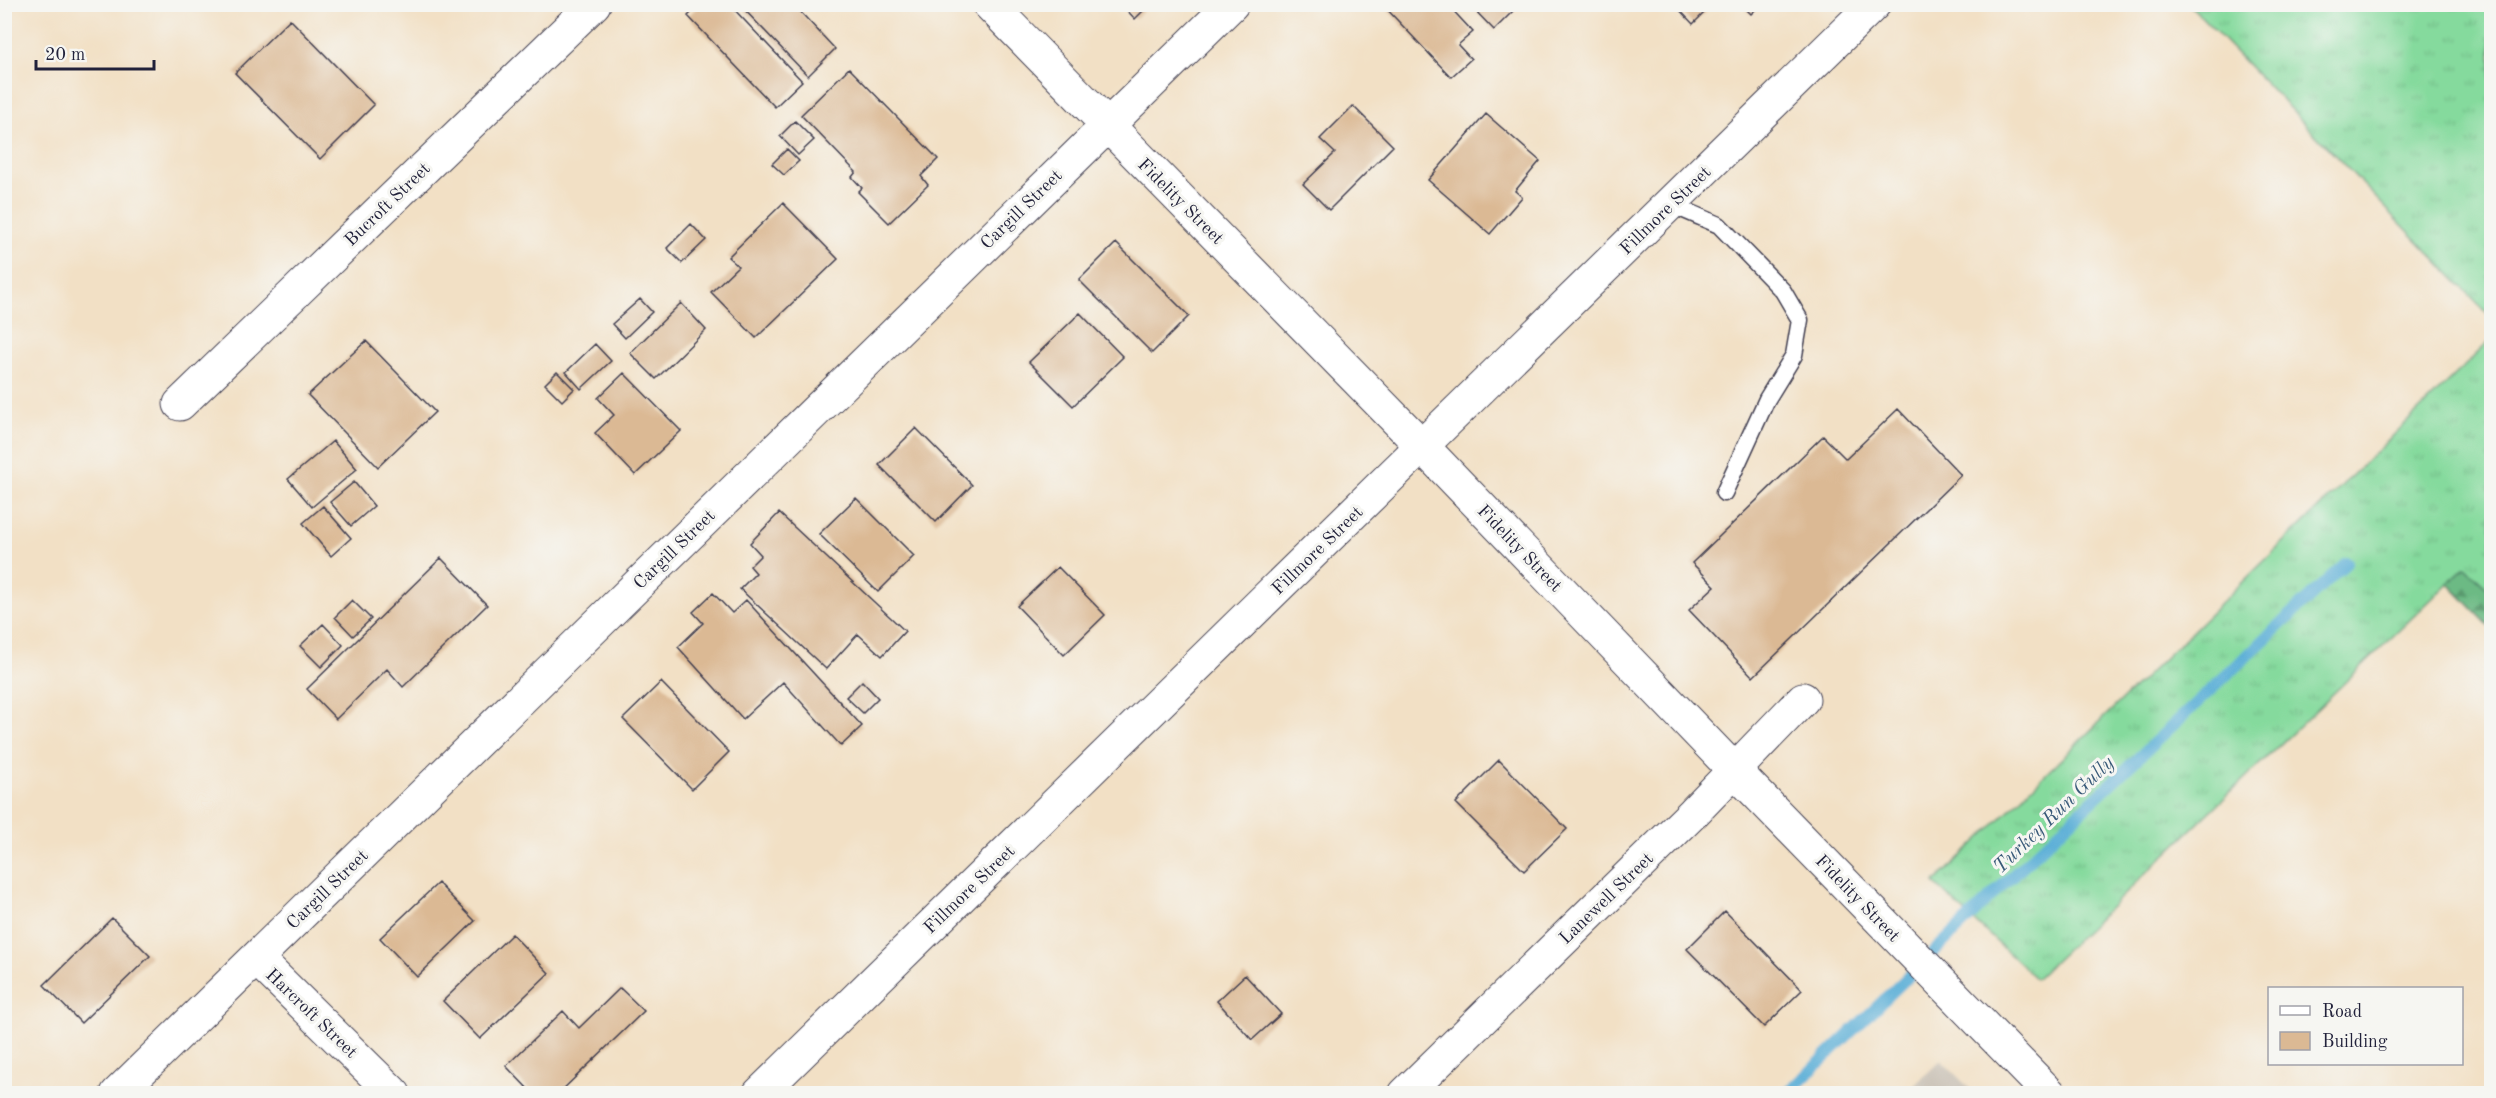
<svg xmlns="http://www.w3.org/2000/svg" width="2496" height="1098" font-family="'Old Standard TT',serif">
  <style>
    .industrial { fill: #cbc3b8 }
    .grass { fill: url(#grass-tufts); stroke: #547e6c; stroke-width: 1.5 }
    .forest { fill: url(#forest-firs); stroke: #476e60; stroke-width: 1.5 }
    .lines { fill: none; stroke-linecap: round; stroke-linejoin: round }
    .stream { stroke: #5bafd7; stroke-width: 12 }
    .building { fill: #dbb994 }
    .service-casing { stroke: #413e50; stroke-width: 19 }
    .minor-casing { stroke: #413e50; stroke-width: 35 }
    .secondary-casing { stroke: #413e50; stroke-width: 35 }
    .service { stroke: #fff; stroke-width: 16 }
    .minor { stroke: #fff; stroke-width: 33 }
    .secondary { stroke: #fff; stroke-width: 33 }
    .labels { text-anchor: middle; stroke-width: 6; stroke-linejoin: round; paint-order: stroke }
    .street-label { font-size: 18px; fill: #22223b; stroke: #f6f6f2 }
    .water-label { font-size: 20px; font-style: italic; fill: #395a79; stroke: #f6f6f2 }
  </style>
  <defs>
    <pattern id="grass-tufts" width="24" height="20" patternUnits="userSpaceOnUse" patternTransform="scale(1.5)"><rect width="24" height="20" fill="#85da9d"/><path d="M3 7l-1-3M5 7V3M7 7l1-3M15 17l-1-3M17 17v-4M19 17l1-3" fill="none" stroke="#73bb88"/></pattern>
    <pattern id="forest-firs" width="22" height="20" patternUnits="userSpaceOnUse" patternTransform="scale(1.5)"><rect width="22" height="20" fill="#6cba84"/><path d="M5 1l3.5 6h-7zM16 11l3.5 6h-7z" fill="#58976d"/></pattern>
  </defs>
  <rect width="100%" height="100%" fill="#f6f6f2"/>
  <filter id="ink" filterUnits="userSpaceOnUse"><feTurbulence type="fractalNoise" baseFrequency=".0167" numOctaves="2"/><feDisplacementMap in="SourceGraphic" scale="12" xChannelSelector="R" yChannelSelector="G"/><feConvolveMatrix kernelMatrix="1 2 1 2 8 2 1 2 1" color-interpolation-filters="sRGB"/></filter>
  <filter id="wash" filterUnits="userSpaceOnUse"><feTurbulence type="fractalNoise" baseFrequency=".008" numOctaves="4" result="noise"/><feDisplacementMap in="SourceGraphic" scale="24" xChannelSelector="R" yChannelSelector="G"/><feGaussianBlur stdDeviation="1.35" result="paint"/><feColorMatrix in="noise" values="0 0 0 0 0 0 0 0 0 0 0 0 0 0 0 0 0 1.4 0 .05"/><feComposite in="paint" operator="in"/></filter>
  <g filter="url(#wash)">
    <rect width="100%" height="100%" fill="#f2e0c5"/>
    <!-- industrial -->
    <path class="industrial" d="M 1941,1060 L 1974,1093 L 1906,1093 Z"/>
    <!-- grass -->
    <path class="grass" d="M 2190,5 L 2491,5 L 2491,317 Z
      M 2491,340 L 2491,591 L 2465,567 L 2036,979 L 1934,883 Z"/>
    <!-- forest -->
    <path class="forest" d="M 2465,567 L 2491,591 L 2491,628 L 2448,583 Z"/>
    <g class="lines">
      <!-- stream -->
      <path class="stream" d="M 1787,1094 L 2010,878 L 2346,563"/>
    </g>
    <g id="blocks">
      <!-- building -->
      <path class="building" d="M 700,4 L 729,4 L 802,81 L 775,107 L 688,16 Z
        M 739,4 L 793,4 L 835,49 L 808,76 Z
        M 1121,4 L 1150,4 L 1135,19 Z
        M 1382,4 L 1447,4 L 1473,32 L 1458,45 L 1471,59 L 1451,77 Z
        M 1469,4 L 1520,4 L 1494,30 Z
        M 1674,4 L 1713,4 L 1693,24 Z
        M 1741,4 L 1761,4 L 1751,14 Z
        M 290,19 L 374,105 L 320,159 L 235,73 Z
        M 849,68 L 938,159 L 921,176 L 928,185 L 889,223 L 858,192 L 862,188 L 852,177 L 856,172 L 801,115 Z
        M 1353,106 L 1393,146 L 1329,210 L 1303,184 L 1335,153 L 1320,139 Z
        M 1486,114 L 1540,161 L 1515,191 L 1522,197 L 1490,234 L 1428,180 Z
        M 795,121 L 814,140 L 798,155 L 780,136 Z
        M 787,149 L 799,161 L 784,175 L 772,164 Z
        M 783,203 L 838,259 L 756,338 L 711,292 L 738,266 L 728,257 Z
        M 691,224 L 706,240 L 682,263 L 667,248 Z
        M 1116,243 L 1189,316 L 1152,353 L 1079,280 Z
        M 640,299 L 652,312 L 625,338 L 612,324 Z
        M 681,303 L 706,330 L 656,379 L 630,353 Z
        M 1080,313 L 1123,357 L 1073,406 L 1029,362 Z
        M 366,341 L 435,412 L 378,467 L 308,395 Z
        M 595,344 L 611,361 L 581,389 L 566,372 Z
        M 557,372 L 574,389 L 562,401 L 545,384 Z
        M 624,373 L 681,431 L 635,475 L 595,433 L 614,415 L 598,398 Z
        M 1898,409 L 1961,475 L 1753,677 L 1689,610 L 1715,586 L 1692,563 L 1823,436 L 1846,459 Z
        M 916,428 L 972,485 L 936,522 L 879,465 Z
        M 333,441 L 357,469 L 312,507 L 288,479 Z
        M 354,482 L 374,506 L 351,526 L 330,502 Z
        M 856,498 L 914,556 L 878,592 L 819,534 Z
        M 323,506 L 351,538 L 331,556 L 303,523 Z
        M 779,513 L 905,631 L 882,656 L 858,634 L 826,669 L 740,589 L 756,573 L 750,566 L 761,555 L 750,543 Z
        M 441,558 L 487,605 L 403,687 L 387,669 L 336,719 L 307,689 Z
        M 1058,567 L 1105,615 L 1064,655 L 1017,606 Z
        M 713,593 L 732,613 L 746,600 L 862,726 L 841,746 L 783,682 L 743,719 L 678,647 L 703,623 L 693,612 Z
        M 352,600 L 371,619 L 353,636 L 335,617 Z
        M 323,624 L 343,645 L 321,667 L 300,646 Z
        M 862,681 L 878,698 L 863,713 L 846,697 Z
        M 661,682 L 729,752 L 692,789 L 623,719 Z
        M 1499,760 L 1567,829 L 1524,871 L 1456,803 Z
        M 438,883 L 475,921 L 417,977 L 380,938 Z
        M 1725,911 L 1802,990 L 1764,1027 L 1687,949 Z
        M 112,918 L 150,956 L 81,1023 L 44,985 Z
        M 512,934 L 549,973 L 480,1039 L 443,1001 Z
        M 1245,975 L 1281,1014 L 1252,1040 L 1217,1001 Z
        M 620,988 L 644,1011 L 558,1094 L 533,1094 L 506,1066 L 563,1011 L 579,1028 Z"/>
    </g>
  </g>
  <g filter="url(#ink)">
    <use href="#blocks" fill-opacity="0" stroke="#413e50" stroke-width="1.5"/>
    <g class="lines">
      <defs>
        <path id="service" d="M 1670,204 L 1719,225 L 1783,291 L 1800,320 L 1794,355 L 1767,399 L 1724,493"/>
        <path id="minor" d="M 180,404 L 594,4
          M 256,958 L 394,1094
          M 117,1094 L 1232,4
          M 759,1094 L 1874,4
          M 1405,1094 L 1693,813 L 1803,699"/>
        <path id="secondary" d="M 989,4 L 1422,446 L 1735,771 L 2050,1094"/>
      </defs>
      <!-- service casing -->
      <use href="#service" class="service-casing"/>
      <!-- minor casing -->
      <use href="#minor" class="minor-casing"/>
      <!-- secondary casing -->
      <use href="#secondary" class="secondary-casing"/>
      <!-- service -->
      <use href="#service" class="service"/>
      <!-- minor -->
      <use href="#minor" class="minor"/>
      <!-- secondary -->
      <use href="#secondary" class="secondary"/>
    </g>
  </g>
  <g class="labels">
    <!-- street labels -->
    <g class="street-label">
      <text transform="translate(1181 201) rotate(45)" y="6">Fidelity Street</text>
      <text transform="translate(387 204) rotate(-44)" y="6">Bucroft Street</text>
      <text transform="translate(1021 209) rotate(-44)" y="6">Cargill Street</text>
      <text transform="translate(1665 210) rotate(-44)" y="6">Fillmore Street</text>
      <text transform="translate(1520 548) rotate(46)" y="6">Fidelity Street</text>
      <text transform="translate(674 549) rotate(-44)" y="6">Cargill Street</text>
      <text transform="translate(1317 550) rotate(-44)" y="6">Fillmore Street</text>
      <text transform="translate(327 889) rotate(-44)" y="6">Cargill Street</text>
      <text transform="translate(969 889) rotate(-44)" y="6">Fillmore Street</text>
      <text transform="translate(1606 898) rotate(-44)" y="6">Lanewell Street</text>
      <text transform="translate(1858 898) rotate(46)" y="6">Fidelity Street</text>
      <text transform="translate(312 1013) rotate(44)" y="6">Harcroft Street</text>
    </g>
    <!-- water labels -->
    <g class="water-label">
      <text transform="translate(2053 814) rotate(-44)" y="7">Turkey Run Gully</text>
    </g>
  </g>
  <!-- margin -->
  <rect width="2496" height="1098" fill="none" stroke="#f6f6f2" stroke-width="24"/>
  <!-- legend -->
  <rect x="2268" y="987" width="195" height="78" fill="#f6f6f2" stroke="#a1a1a9" stroke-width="1.5"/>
  <rect x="2280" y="1006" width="30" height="9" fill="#ffffff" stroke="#a1a1a9" stroke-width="1.5"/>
  <text x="2322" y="1017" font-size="18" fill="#22223b">Road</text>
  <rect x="2280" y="1032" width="30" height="18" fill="#dbb994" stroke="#a1a1a9" stroke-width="1.5"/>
  <text x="2322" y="1047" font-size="18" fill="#22223b">Building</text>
  <!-- scale -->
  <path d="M36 60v9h118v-9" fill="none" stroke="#22223b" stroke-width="3"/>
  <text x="45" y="60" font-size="18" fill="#22223b" stroke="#f6f6f2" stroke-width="4.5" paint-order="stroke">20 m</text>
</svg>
